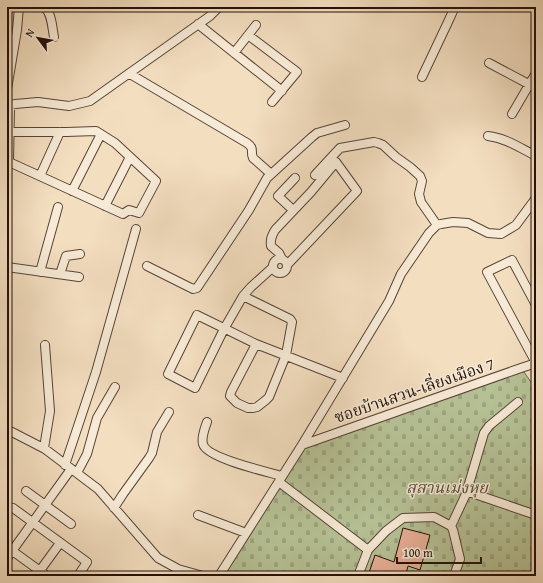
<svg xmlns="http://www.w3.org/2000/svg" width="543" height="583" font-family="'Gentium Book Plus','Noto Serif Thai',serif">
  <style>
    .cemetery { fill: url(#cemetery-stones); stroke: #6c6950 }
    .building { fill: #e7af96; stroke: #231009 }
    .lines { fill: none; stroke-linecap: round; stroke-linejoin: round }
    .minor-casing { stroke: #574437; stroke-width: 10 }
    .minor { stroke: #f7ead6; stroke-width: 8 }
    .labels { text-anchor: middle; stroke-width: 3; stroke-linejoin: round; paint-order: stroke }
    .street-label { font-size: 16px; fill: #231009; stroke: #f7ead6 }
    .park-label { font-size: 16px; font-style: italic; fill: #564e3a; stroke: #f7ead6 }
  </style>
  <defs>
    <pattern id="cemetery-stones" width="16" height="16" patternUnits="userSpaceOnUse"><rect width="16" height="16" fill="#b6c296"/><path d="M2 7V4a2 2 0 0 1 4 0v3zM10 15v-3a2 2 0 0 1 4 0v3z" fill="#9ca680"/></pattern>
  </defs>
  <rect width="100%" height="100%" fill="#f3dec0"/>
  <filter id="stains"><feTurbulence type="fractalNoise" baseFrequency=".005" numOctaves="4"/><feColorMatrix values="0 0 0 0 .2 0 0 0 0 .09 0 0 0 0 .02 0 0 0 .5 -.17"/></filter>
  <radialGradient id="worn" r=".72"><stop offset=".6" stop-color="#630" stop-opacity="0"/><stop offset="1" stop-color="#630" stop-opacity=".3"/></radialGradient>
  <!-- cemetery -->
  <path class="cemetery" d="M 521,368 L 536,389 L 536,576 L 219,576 L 302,445 Z"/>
  <!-- building -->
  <path class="building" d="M 403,528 L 430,535 L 420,570 L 408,566 L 406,574 L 403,573 L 402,576 L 368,576 L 375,555 L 394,562 Z"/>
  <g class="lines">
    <defs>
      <path id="minor" d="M 44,7 C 52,13 52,27 54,37
        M 198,24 L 282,91
        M 248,35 L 297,72 L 272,102
        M 234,53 L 256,25
        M 489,63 L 536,88
        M 130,74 L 247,143 C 255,149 250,150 253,158 L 271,174
        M 422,77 L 448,22 L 453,11 L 453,7
        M 7,89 L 17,30 L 19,7
        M 7,106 L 15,104 L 38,102 L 69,106 L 90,101 L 210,16 L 219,7
        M 512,114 L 536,73
        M 10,132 L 66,132 L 96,131 L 115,143 L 156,181 L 139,213 L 129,210 L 123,214 L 9,162 L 10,106
        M 488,136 C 506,138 520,148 536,156
        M 315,175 L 340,148 L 374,142 L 378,143 L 383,145 L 396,157 L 410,167 L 420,176 L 422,181 L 419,194 L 421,202 L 437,225
        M 40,176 L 60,132
        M 72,191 L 101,134
        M 105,206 L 130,157
        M 293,210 L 278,196 L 295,178
        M273 266a7 7 0 1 1 14 0a7 7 0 1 1-14 0Z
        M 282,259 L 279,253 L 271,246 C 270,239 272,235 275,230 L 311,192 L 336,162 L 357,191 L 287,265
        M 147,266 L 193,289 L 197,288 L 249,210 L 267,178 L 312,137 L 317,133 L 345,125
        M 7,267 L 79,277
        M 272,268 L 251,287 L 243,296 L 224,329 L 195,388 L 168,374 L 197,315 L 256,344 L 343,378
        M 40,272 L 58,207
        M 60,274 L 66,256 L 80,254
        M 243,296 L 290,319 L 292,322 L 286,355 L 269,397 L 266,400 L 257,407 L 253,408 L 248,408 L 237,403 L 230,396 L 231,392 L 256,344
        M 207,422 C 205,428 201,437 203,444 C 206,458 268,472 282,476
        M 7,431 L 12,432 L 45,449 L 98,489 L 158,558 L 178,569 L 203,576
        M 302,445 L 521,368 L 536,363 L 487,272 L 512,260 L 536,305
        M 44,448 L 50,411 L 45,345
        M 65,465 L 96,372 L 136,229
        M 77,473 L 87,454 L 97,418 L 115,387
        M 279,482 L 368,550
        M 26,491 L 71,524
        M 466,491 L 536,515
        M 13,508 L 87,562 L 78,576
        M 114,508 L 123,494 L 149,458 L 152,453 L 157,432 L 169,412
        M 198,515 L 246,533
        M 451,526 L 466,494 L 484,433 L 489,426 L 518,402
        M 7,547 L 47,576
        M 7,558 L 71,469
        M 36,576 L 60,543
        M 219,576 L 302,445 L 389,301 L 401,274 L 429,233 L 437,225 L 441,224 L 453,222 L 468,223 L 488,233 L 501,234 L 516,225 L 536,198
        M 358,576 L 368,550 L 386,531 L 403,518 L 434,517 L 451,526 L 453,530 L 460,559 L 454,576"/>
    </defs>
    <!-- minor casing -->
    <use href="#minor" class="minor-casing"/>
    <!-- minor -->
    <use href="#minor" class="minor"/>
  </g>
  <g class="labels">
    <!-- street labels -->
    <g class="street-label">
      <text transform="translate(414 390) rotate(-19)" y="6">ซอยบ้านสวน-เลี่ยงเมือง 7</text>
    </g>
    <!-- park labels -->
    <g class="park-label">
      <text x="447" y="493">สุสานเม่งหุย</text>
    </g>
  </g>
  <!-- margin -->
  <rect width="543" height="583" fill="none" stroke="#f3dec0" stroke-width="24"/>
  <rect x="8" y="8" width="527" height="567" fill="none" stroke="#231009" stroke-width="2"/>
  <rect x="12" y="12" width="519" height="559" fill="none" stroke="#231009"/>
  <!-- north arrow -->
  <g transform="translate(38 38) rotate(302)" stroke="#f7ead6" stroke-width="3" paint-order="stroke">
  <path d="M0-3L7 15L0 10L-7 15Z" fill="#231009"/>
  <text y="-6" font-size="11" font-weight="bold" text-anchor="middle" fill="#231009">N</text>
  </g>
  <!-- scale -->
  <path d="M397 557v6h84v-6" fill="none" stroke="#231009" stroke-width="2"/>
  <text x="403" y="557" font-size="12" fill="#231009" stroke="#f7ead6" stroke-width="3" paint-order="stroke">100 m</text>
  <rect width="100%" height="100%" filter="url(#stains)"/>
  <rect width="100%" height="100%" fill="url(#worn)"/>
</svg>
